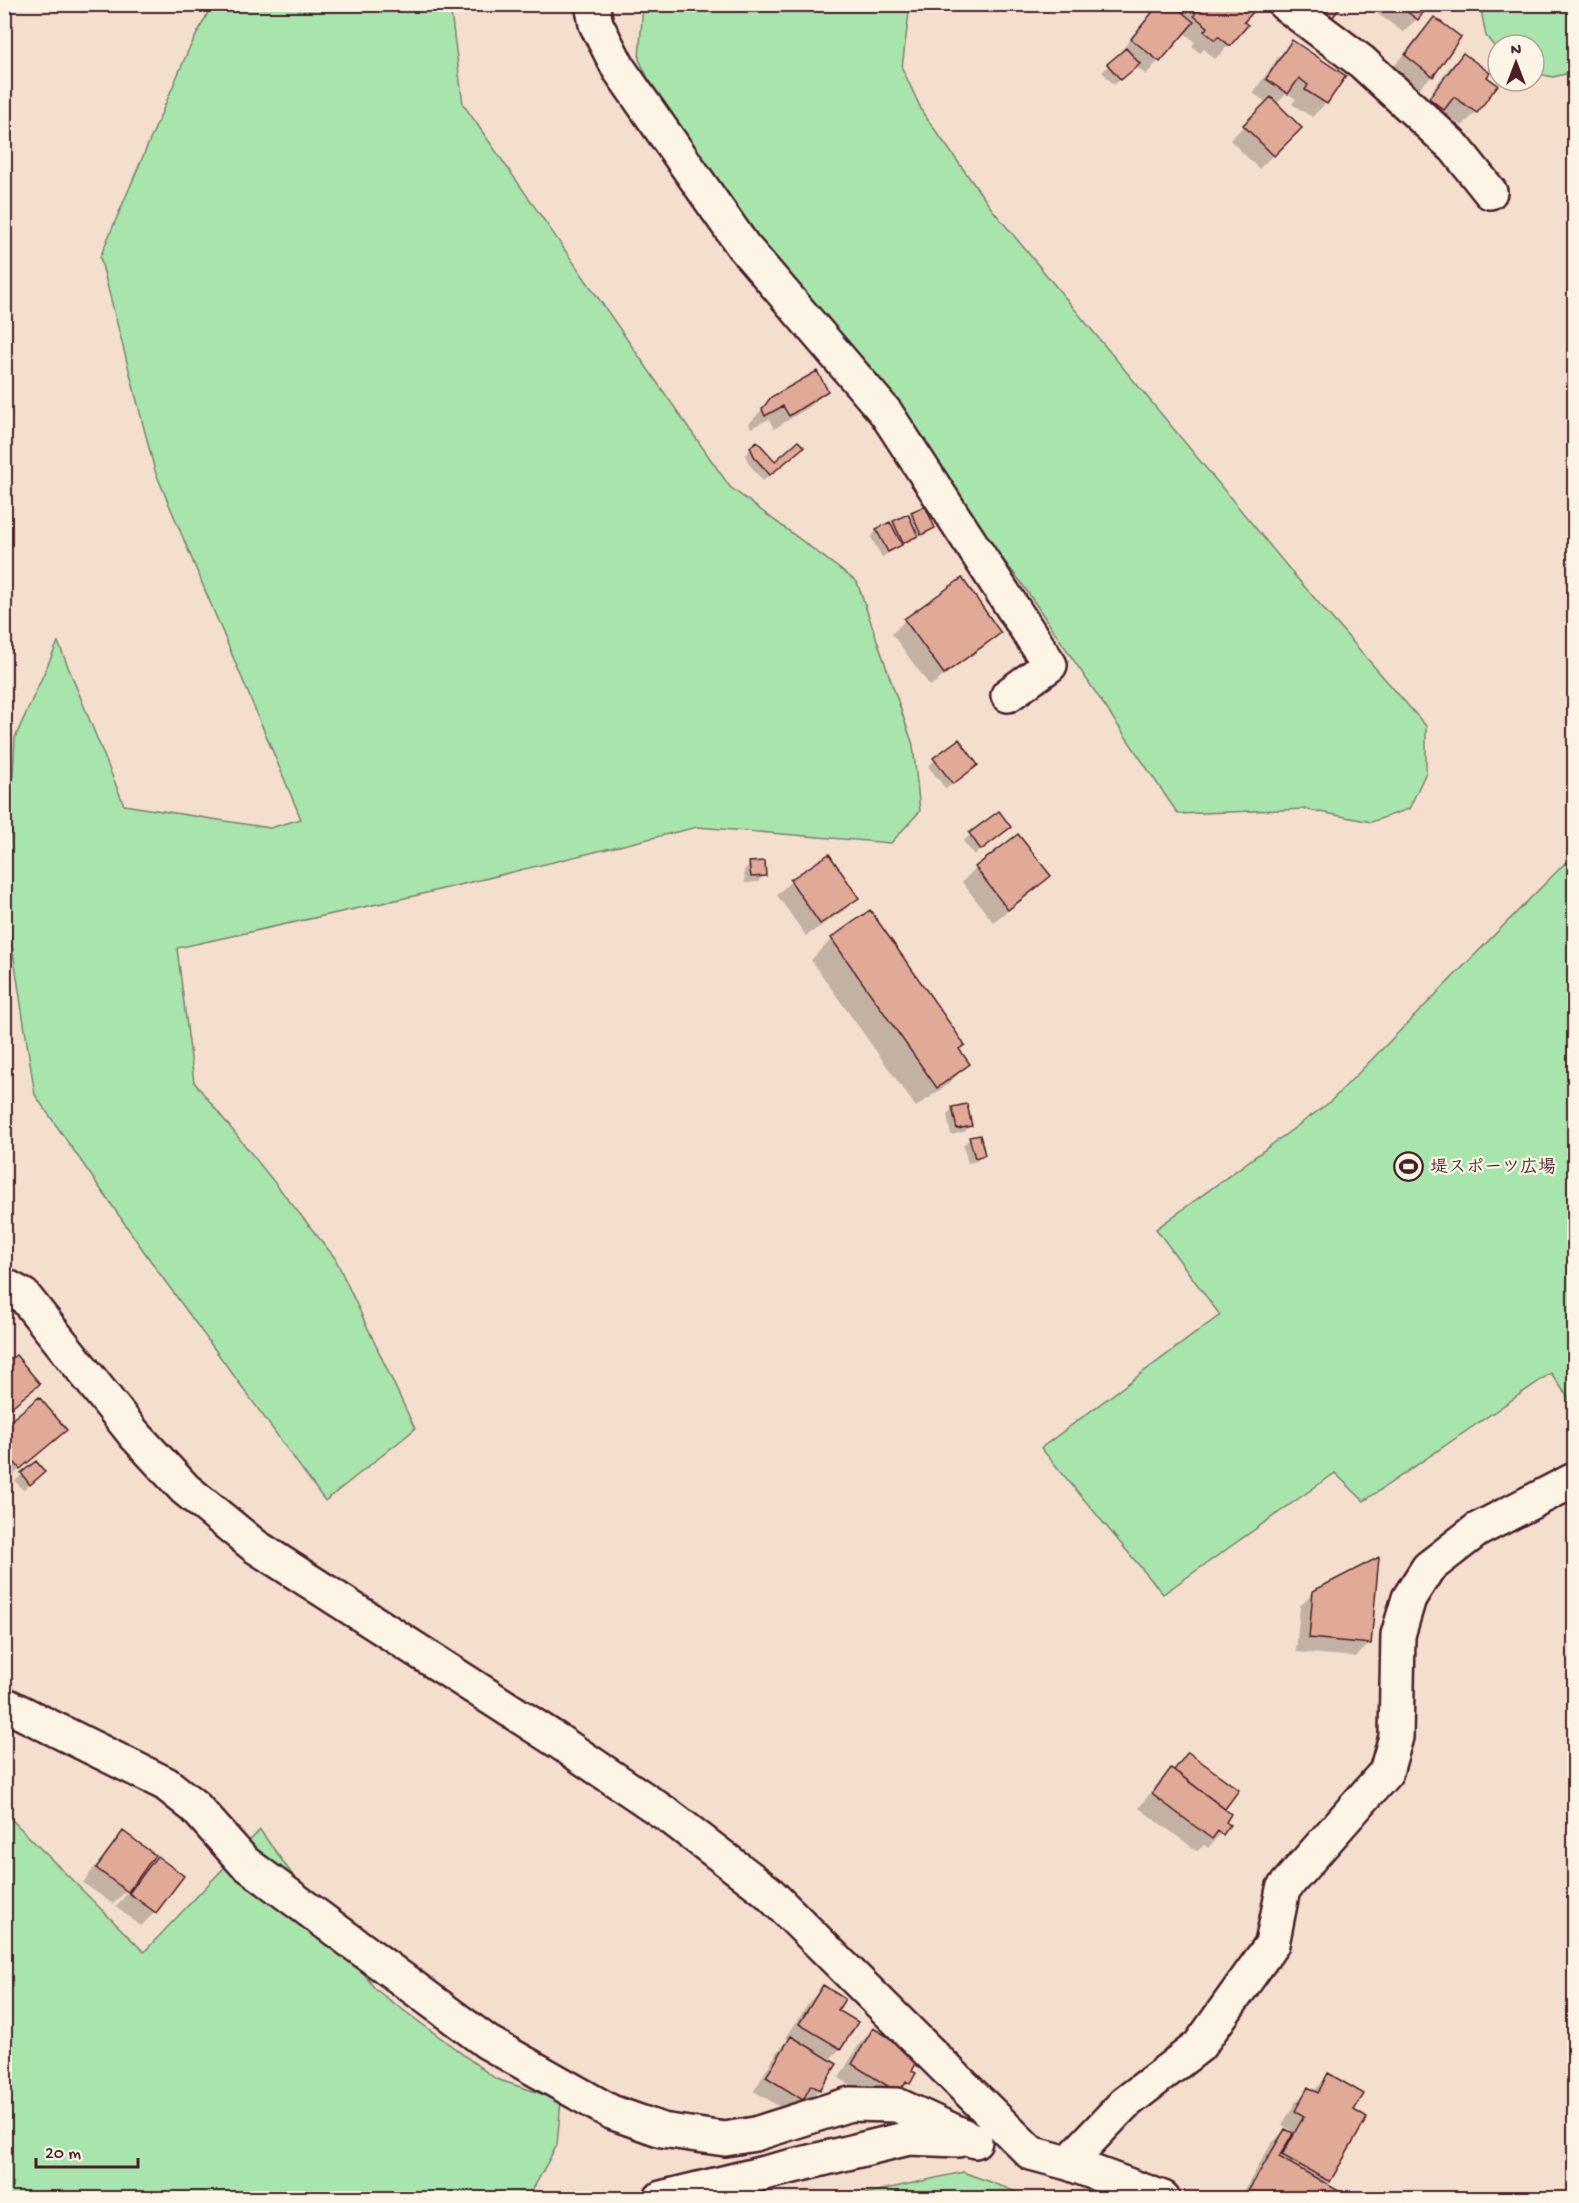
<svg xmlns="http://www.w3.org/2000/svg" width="1579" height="2203" font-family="'Gochi Hand','Klee One',sans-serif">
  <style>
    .green { fill: #a8e5ac; stroke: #79826c; stroke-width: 1.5 }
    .shadow { fill: #0003 }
    .building { fill: #e0aa96; stroke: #4a1f2b; stroke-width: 1.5 }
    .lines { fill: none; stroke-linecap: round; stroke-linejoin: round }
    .minor-casing { stroke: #4a1f2b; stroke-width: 38 }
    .minor { stroke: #fcf5e5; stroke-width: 33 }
    .labels { text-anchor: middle; stroke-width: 4.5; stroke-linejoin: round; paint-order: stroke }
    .poi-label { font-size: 18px; font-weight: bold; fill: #4a1f2b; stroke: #fcf5e5; text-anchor: start }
  </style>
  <rect width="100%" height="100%" fill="#f4decd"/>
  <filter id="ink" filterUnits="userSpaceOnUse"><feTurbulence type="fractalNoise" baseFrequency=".0167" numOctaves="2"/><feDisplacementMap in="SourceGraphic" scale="12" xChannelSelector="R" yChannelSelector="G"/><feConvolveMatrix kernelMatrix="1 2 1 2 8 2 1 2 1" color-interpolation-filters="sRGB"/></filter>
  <g filter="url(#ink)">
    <!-- green -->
    <path class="green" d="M 212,5 L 450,5 L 463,104 L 730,487 L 857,582 L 913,745 L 920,811 L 891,843 L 697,827 L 414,896 L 177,948 L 194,1082 L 335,1258 L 415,1429 L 325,1501 L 157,1270 L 35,1095 L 6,906 L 15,738 L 58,642 L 124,805 L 270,828 L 301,819 L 155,471 L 100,257 L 188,51 Z
      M 643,5 L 910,5 L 902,68 L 923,113 L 991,208 L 1296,577 L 1426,726 L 1426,772 L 1409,809 L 1371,822 L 1305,809 L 1178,814 L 1020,581 L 681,150 L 639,59 Z
      M 1480,5 L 1574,5 L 1574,72 L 1553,77 L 1534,73 L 1534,45 L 1498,45 L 1498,51 L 1486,36 Z
      M 1574,854 L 1574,1406 L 1551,1373 L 1364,1501 L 1335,1473 L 1163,1594 L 1041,1448 L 1220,1315 L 1156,1229 L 1330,1102 Z
      M 4,1812 L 144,1952 L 260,1830 L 375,1989 L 496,2079 L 561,2100 L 557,2145 L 532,2191 L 521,2198 L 5,2198 Z
      M 963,2172 L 1033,2198 L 845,2198 Z"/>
    <!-- shadow -->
    <path class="shadow" d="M 1160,4 L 1243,4 L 1242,22 L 1229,45 L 1215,59 L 1204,49 L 1200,53 L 1192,46 L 1195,42 L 1183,32 L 1146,75 L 1135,66 L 1114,85 L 1102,72 L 1121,54 L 1119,53 Z
      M 1341,4 L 1318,30 L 1284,5 Z
      M 1385,4 L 1433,4 L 1403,32 L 1378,14 Z
      M 1434,19 L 1432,76 L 1418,89 L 1392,69 L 1420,33 Z
      M 1293,42 L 1326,103 L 1312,117 L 1292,104 L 1296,99 L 1287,93 L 1276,104 L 1300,128 L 1259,169 L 1230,140 L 1267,103 L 1253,93 L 1279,56 Z
      M 1463,55 L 1496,85 L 1476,112 L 1462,126 L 1441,111 L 1429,122 L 1416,113 L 1449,68 Z
      M 826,391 L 812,405 L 774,429 L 769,419 L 751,428 L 749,424 L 772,398 Z
      M 757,443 L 775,463 L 795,453 L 763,481 L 749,464 L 745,455 Z
      M 924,508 L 933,528 L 927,534 L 913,539 L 882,557 L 871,537 L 877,530 L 890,526 L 894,522 Z
      M 905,620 L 999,632 L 985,646 L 930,686 L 892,634 Z
      M 959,741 L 970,771 L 946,789 L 928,766 Z
      M 998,813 L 1002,833 L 974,855 L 963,841 Z
      M 750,864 L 764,875 L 758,882 L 745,883 L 744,870 Z
      M 976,868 L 1049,876 L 1036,890 L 993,922 L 962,882 Z
      M 791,881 L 857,898 L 843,911 L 806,936 L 777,895 Z
      M 832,939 L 958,1050 L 968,1064 L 947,1085 L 916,1107 L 811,960 Z
      M 953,1108 L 971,1125 L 964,1132 L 951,1135 L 947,1115 Z
      M 970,1139 L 983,1155 L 977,1161 L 968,1163 L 963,1145 Z
      M 4,1366 L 38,1384 L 4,1414 Z
      M 4,1428 L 65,1430 L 6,1481 Z
      M 36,1463 L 37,1478 L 23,1490 L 15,1481 Z
      M 1314,1592 L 1370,1643 L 1356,1657 L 1296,1652 L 1300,1606 Z
      M 1188,1754 L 1237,1790 L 1223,1809 L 1224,1822 L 1228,1825 L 1208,1848 L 1204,1845 L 1197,1851 L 1139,1808 L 1157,1784 L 1171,1770 L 1173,1772 Z
      M 123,1833 L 142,1873 L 157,1858 L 155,1912 L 141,1926 L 116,1907 L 128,1892 L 126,1891 L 113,1904 L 83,1883 L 110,1847 Z
      M 823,1987 L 836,2011 L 856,2023 L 840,2049 L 828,2061 L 835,2065 L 819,2090 L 805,2103 L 800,2100 L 788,2112 L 754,2091 L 777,2052 L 789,2040 L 786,2038 L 810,2001 Z
      M 874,2030 L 910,2071 L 909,2083 L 884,2106 L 839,2078 L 860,2043 Z
      M 1329,2075 L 1352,2111 L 1365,2118 L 1325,2185 L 1348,2198 L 1240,2198 L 1271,2144 L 1285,2130 L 1290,2133 L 1291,2130 L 1282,2125 L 1295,2103 L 1309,2089 L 1313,2092 Z"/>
    <!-- building -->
    <path class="building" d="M 1159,4 L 1172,4 L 1194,22 L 1160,62 L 1131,39 Z
      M 1187,4 L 1245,4 L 1254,11 L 1244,22 L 1248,25 L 1230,46 L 1218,36 L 1215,40 L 1204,31 L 1208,27 L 1194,16 L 1196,12 Z
      M 1315,4 L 1343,4 L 1333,17 Z
      M 1397,4 L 1429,4 L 1418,20 Z
      M 1434,17 L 1461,37 L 1433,77 L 1405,55 Z
      M 1292,40 L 1346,76 L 1327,104 L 1305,90 L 1308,85 L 1299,78 L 1288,94 L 1266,79 Z
      M 1126,48 L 1140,64 L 1121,80 L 1107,64 Z
      M 1463,53 L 1490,73 L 1487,77 L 1498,85 L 1477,113 L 1454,97 L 1444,110 L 1429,98 Z
      M 1271,97 L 1302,128 L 1274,156 L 1243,125 Z
      M 817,371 L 828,391 L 789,416 L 783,406 L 765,416 L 762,409 L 771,397 Z
      M 757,441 L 775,461 L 798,441 L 804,447 L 770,475 L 755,458 L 750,447 Z
      M 925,506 L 935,528 L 921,535 L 911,512 Z
      M 908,514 L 918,536 L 903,543 L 893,521 Z
      M 890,522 L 902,545 L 888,552 L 876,529 Z
      M 962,578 L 1001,633 L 944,674 L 904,619 Z
      M 959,739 L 978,765 L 953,784 L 933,758 Z
      M 999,811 L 1011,827 L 981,850 L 969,833 Z
      M 1018,834 L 1051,876 L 1008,910 L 975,867 Z
      M 829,854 L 859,898 L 820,924 L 790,880 Z
      M 765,861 L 766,876 L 751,877 L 749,862 Z
      M 870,910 L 965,1045 L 959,1049 L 970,1064 L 937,1088 L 831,938 Z
      M 967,1104 L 972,1126 L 957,1129 L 952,1107 Z
      M 980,1135 L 985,1155 L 975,1158 L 969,1137 Z
      M 16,1355 L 40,1384 L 4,1413 L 4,1364 Z
      M 39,1397 L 67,1430 L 20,1469 L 4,1450 L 4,1426 Z
      M 36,1461 L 45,1472 L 30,1485 L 21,1473 Z
      M 1379,1557 L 1371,1644 L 1309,1638 L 1313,1591 Z
      M 1188,1752 L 1239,1790 L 1225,1809 L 1174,1770 Z
      M 1171,1768 L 1231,1814 L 1226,1822 L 1230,1825 L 1223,1835 L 1218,1831 L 1212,1839 L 1152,1794 Z
      M 123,1831 L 155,1855 L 128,1892 L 96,1868 Z
      M 157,1856 L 184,1876 L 156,1913 L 129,1893 Z
      M 823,1985 L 845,1999 L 838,2010 L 858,2022 L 841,2049 L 799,2024 Z
      M 873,2028 L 909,2049 L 907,2053 L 918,2060 L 912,2071 L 916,2073 L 910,2084 L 906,2081 L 899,2093 L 852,2064 Z
      M 791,2036 L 837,2064 L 820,2090 L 811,2085 L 803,2100 L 766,2077 Z
      M 1328,2073 L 1364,2094 L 1354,2110 L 1367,2118 L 1330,2182 L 1282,2155 L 1304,2116 L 1295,2111 L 1308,2087 L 1318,2093 Z
      M 1285,2129 L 1293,2133 L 1279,2157 L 1351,2198 L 1244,2198 Z"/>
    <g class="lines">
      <defs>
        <path id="minor" d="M 592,4 L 596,24 L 619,69 L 743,246 L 886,413 L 1050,665 L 1008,695
          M 1285,4 L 1362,62 L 1455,148 L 1490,192
          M 4,1285 L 24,1296 L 134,1434 L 185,1489 L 255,1546 L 558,1741 L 669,1816 L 767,1891 L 1031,2153 L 1068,2163 L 1163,2198
          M 4,1704 L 166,1784 L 195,1807 L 244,1862 L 487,2042 L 611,2112 L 662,2130 L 725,2139 L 755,2134 L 850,2104 L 897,2105 L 975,2141
          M 1068,2163 L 1124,2104 L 1199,2046 L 1272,1944 L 1283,1889 L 1386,1772 L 1396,1737 L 1398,1635 L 1409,1598 L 1428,1568 L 1477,1530 L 1574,1480
          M 661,2198 L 909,2138 L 958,2140"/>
      </defs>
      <!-- minor casing -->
      <use href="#minor" class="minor-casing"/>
      <!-- minor -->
      <use href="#minor" class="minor"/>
    </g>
  </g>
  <!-- icons -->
  <defs>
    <symbol id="stadium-ring" viewBox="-11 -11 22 22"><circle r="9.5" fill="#fcf5e5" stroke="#4a1f2b" stroke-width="1.5"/><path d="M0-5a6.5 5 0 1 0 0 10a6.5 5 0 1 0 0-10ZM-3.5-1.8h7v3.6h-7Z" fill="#4a1f2b"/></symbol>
  </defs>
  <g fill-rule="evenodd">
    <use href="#stadium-ring" x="1392" y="1150" width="33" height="33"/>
  </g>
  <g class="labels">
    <!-- poi labels -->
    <g class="poi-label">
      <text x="1430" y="1172">堤スポーツ広場</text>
    </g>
  </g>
  <!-- margin -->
  <rect width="1579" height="2203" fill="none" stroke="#fcf5e5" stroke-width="24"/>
  <rect x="12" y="12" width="1555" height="2179" fill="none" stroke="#4a1f2b" stroke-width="2" filter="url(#ink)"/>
  <!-- north arrow -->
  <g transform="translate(1516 63)"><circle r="28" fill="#fcf5e5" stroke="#b59f9b" stroke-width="1.5"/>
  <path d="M0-4.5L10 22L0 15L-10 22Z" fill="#4a1f2b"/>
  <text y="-9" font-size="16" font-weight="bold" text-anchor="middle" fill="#4a1f2b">N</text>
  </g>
  <!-- scale -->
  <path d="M36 2158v9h102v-9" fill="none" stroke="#4a1f2b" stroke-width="3"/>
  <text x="45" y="2158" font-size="18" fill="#4a1f2b" stroke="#fcf5e5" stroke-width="4.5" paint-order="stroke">20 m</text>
</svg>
